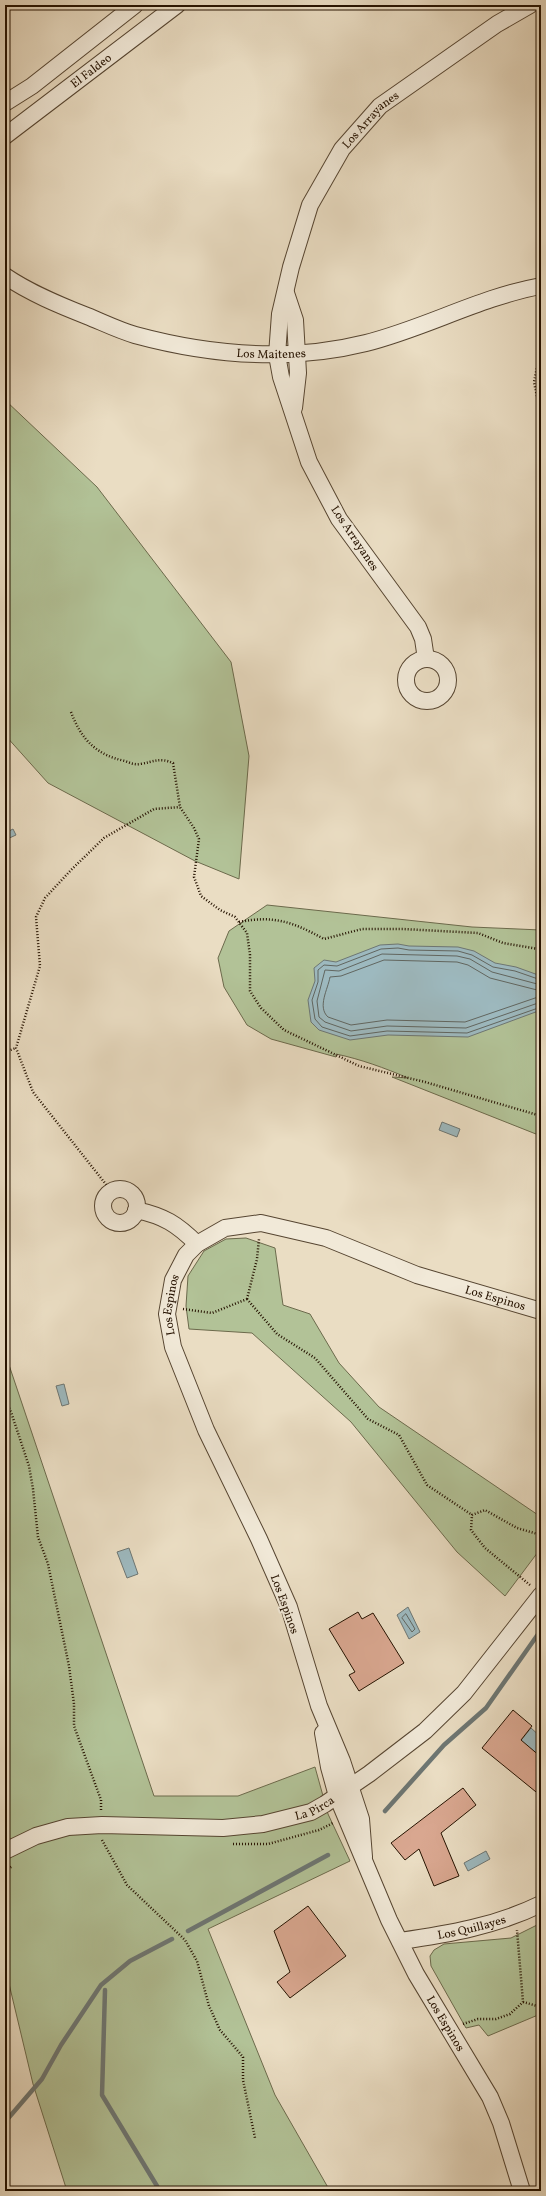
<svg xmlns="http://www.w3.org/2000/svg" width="546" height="2196" font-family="Vollkorn,serif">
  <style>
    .green { fill: #b2c297; stroke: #6c6a4c }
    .water { fill: #9db9bf; stroke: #6d7673 }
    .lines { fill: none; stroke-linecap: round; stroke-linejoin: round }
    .shore { stroke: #616660; stroke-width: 1 }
    .stream { stroke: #6d7673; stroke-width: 4.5 }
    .building { fill: #d9a790; stroke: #251200 }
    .minor-casing { stroke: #564531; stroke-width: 18 }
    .path { stroke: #251200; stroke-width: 2.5; stroke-dasharray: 1 2; stroke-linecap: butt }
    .minor { stroke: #f1e9d8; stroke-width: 16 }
    .labels { text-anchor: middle; stroke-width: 4; stroke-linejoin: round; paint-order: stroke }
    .street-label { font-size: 12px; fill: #251200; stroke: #f1e9d8 }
  </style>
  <rect width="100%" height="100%" fill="#eaddc3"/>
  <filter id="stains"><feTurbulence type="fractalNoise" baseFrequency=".005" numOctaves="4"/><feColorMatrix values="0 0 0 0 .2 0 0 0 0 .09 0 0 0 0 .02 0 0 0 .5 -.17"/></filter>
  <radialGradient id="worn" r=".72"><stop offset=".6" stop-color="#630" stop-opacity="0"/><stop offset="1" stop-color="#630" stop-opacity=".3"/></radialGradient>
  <!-- green -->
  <path class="green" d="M 5,400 L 97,487 L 231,662 L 249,756 L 239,879 L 195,861 L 48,783 L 5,735 Z
    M 267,905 L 472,927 L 541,930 L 541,1136 L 392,1077 L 408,1078 C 385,1068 360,1059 336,1054 L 336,1057 L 271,1039 L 247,1025 L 224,987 L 218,958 L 229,931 Z
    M 246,1238 L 275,1248 L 283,1305 L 310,1314 L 339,1363 L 379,1407 L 541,1517 L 541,1548 L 505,1596 L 457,1552 L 351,1422 L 252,1333 L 189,1329 L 186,1306 L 188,1276 L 204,1251 L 226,1239 Z
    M 5,1353 L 154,1796 L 238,1796 L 315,1767 L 328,1814 L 350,1861 L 208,1929 L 275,2095 L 330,2191 L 67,2191 L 33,2084 L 5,1967 L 5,1715 L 8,1705 L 5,1700 Z
    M 539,1924 L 541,1946 L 541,2016 L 538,2015 L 488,2036 L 479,2025 L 466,2028 L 431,1966 L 430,1956 L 434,1950 L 444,1944 L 511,1938 Z"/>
  <!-- water -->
  <path class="water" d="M 13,829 L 16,835 L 5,840 L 5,833 Z
    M 398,944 L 409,946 L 458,947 L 474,951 L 495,963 L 516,967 L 541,976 L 541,1010 L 468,1037 L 388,1035 L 350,1040 L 319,1030 L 311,1022 L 308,1000 L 315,981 L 314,968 L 324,960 L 336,962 L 380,945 Z
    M 442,1122 L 460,1129 L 457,1137 L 439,1130 Z
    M 64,1384 L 69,1404 L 62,1406 L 56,1386 Z
    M 129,1548 L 138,1574 L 127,1578 L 117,1552 Z
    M 408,1607 L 420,1632 L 409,1639 L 397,1615 Z
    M 531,1728 L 541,1737 L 541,1757 L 531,1749 L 514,1749 Z
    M 486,1851 L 490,1859 L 468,1871 L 464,1863 Z"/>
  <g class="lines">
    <!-- shore -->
    <path class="shore" d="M 541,980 L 515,971 L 493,967 L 472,955 L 458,951 L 409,950 L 398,948 L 381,949 L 337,966 L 324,965 L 318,970 L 318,982 L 312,1000 L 315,1019 L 322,1027 L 350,1036 L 387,1031 L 467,1033 L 541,1007
      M 541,985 L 492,972 L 470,959 L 457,956 L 382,954 L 339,971 L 325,970 L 317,1001 L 319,1017 L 325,1022 L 351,1031 L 387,1026 L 466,1028 L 541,1002
      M 541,991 L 490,978 L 468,965 L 457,962 L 384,960 L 341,976 L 330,977 C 328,989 317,1007 328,1017 L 351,1025 L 387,1020 L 465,1022 L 541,996
      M 406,1614 L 415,1629 L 412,1632 L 402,1618 Z"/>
    <!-- stream -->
    <path class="stream" d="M 385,1811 L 444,1745 L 486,1708 L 541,1630
      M 188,1931 L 328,1855
      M 105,1990 L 102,2095 L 160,2191
      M 5,2122 L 42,2079 L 61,2045 L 101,1985 L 130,1961 L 172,1939"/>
  </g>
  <!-- building -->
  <path class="building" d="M 358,1612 L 362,1619 L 373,1613 L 404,1663 L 359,1691 L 349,1675 L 355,1672 L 329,1629 Z
    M 513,1710 L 532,1726 L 521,1740 L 541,1757 L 541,1796 L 482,1748 Z
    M 463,1788 L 476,1805 L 441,1833 L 459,1876 L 434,1886 L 419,1849 L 405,1860 L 391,1843 Z
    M 308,1906 L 346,1956 L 290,1998 L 277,1982 L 290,1972 L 274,1931 Z"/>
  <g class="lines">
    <defs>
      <g id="minor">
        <path d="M 5,103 L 32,86 L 135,5"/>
        <path id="s1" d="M 5,136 L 177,5"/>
        <path id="s2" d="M 5,276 C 30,293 59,305 87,316 C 102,322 118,330 135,335 C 209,355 290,362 366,343 C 426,328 480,297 541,286"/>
        <path d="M 286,293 L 295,320 L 298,373 L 294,408"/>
        <path id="s3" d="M 426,659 L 423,639 L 418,627 L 339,519 L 309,462 L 281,377 L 277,355 L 280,314 L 291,267 L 310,205 L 342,149 L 380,106 L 497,24 L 530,5"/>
        <circle cx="427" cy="680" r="21"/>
        <circle cx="120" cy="1206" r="17"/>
        <path d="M 136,1210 C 164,1216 177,1224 197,1244"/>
        <path id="s4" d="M 323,1733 L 329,1767 L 337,1796 L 389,1920 L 416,1974 L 490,2097 L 501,2123 L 522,2191"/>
        <path id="s5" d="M 5,1851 L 36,1836 L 68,1827 L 102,1825 L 223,1828 L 263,1824 L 311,1812 L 325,1804 L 369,1774 L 425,1731 L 464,1693 L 541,1595"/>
        <path id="s6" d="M 364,1857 L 361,1819 L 342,1761 L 319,1706 L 289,1607 L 259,1539 L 206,1430 L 173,1347 L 167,1314 L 173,1280 L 186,1255 L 197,1244 L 225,1228 L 261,1223 L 326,1238 L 417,1275 L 541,1311"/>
        <path id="s7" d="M 400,1941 C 449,1934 496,1926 541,1904"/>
      </g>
    </defs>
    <!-- minor casing -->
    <use href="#minor" class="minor-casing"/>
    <!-- path -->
    <path class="path" d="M 541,348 L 534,382 L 541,416
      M 71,712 C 81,739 96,755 125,761 C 130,763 135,765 140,764 C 154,762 159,757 173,763 L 180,807 L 194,828 L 199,839 L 194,877 L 201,896 L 220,910 L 235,917 L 247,933 L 250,955 L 250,991 L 261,1008 L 284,1030 L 359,1066 L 425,1082 L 541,1116
      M 239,922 C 274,915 293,922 324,939 L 362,929 L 403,929 L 478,933 L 503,943 L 538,949 L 541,947
      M 5,1052 L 16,1048
      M 112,1192 L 33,1092 L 16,1048 L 40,966 L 36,917 L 45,898 L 71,870 L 104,838 L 154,809 L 180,807
      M 247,1299 L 277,1334 L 315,1358 L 368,1419 L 399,1435 L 427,1485 L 472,1515
      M 247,1299 L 257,1259 L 259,1239
      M 183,1309 L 212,1313 L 247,1299
      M 5,1400 L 11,1412 L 29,1466 L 33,1489 L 38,1537 L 48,1564 L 69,1666 L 74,1704 L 74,1726 L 101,1800 L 101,1811
      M 530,1585 L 485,1548 L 471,1530 L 472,1515 L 485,1510 L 517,1528 L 541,1535
      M 102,1840 L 127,1885 L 185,1940 L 197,1961 L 209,2006 L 220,2030 L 243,2057 L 243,2080 L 255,2138
      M 233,1844 L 268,1844 L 319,1830 L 333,1823
      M 5,1870 L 13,1866
      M 523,2002 L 541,2007
      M 463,2024 L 478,2019 L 496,2019 L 510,2014 L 523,2002 L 517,1930"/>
    <!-- minor -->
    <use href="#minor" class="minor"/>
  </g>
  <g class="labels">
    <!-- street labels -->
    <g class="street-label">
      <text dy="4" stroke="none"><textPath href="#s1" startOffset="108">El Faldeo</textPath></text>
      <text dy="4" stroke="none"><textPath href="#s3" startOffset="603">Los Arrayanes</textPath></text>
      <text dy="4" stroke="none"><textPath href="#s2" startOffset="281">Los Maitenes</textPath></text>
      <text transform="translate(355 538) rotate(56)" y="4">Los Arrayanes</text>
      <text dy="4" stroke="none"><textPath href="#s6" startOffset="974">Los Espinos</textPath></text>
      <text dy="4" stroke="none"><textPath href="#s6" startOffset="590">Los Espinos</textPath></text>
      <text transform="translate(285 1604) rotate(70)" y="4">Los Espinos</text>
      <text dy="4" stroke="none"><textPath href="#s5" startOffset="317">La Pirca</textPath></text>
      <text dy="4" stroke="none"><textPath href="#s7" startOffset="73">Los Quillayes</textPath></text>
      <text dy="4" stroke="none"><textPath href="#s4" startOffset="317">Los Espinos</textPath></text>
    </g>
  </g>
  <!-- margin -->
  <rect width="546" height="2196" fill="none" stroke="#eaddc3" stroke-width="20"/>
  <rect x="6" y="6" width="534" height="2184" fill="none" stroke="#251200" stroke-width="2"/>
  <rect x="10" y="10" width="526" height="2176" fill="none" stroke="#251200"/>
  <rect width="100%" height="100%" filter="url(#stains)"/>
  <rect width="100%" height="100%" fill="url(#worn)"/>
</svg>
